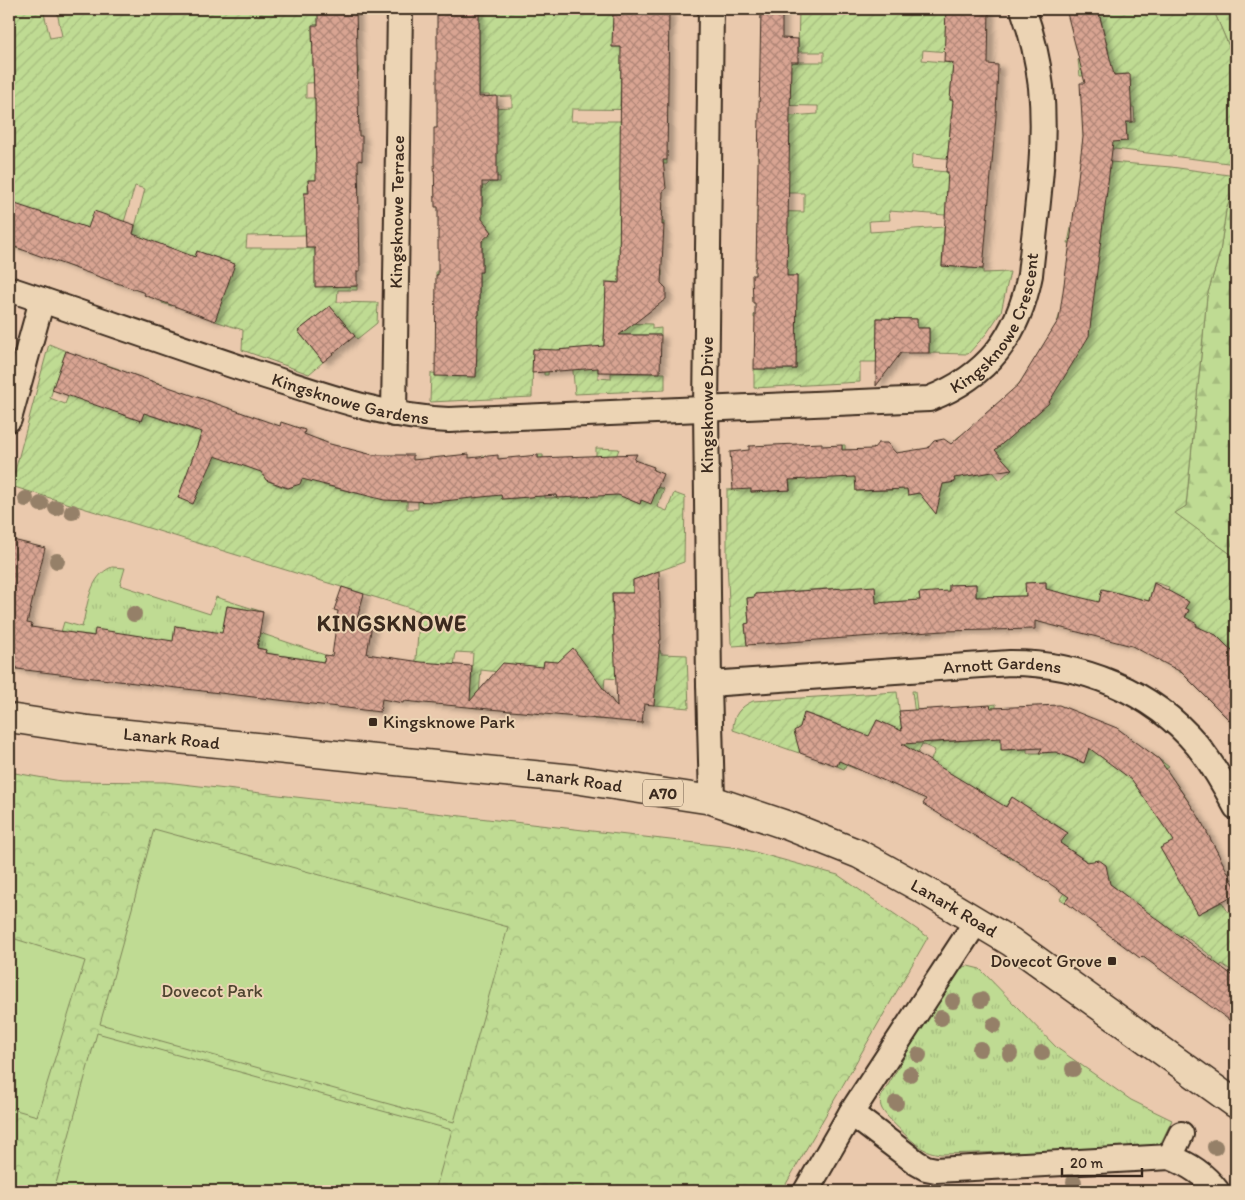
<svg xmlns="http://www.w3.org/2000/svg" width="1245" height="1200" font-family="Itim,sans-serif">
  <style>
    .grass { fill: url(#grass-tufts); stroke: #7d8258 }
    .forest { fill: url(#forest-firs); stroke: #7d8258 }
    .park { fill: url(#park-crowns); stroke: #7d8258 }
    .garden { fill: url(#garden-furrows); stroke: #7d8258 }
    .pitch { fill: #bfdb93; stroke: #7d8258 }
    .building { fill: url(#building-cross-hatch); stroke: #3b2a1e; filter: url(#shadow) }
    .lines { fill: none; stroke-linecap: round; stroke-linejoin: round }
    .street-casing { stroke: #3b2a1e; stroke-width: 28 }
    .primary-casing { stroke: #3b2a1e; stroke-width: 31 }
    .street { stroke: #ecd4b4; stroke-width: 24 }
    .primary { stroke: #ecd4b4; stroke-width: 28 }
    .tree { fill: #958068 }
    .poi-dot { fill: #3b2a1e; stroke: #ecd4b4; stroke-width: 2 }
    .labels { text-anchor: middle; stroke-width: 4; stroke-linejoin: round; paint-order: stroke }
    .shield { fill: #ecd4b4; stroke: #705d4b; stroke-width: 1 }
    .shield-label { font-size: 16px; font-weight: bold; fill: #3b2a1e }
    .street-label { font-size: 18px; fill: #3b2a1e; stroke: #ecd4b4 }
    .poi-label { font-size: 18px; fill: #3b2a1e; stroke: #ecd4b4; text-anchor: start }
    .park-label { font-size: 18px; fill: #4f4530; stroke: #ecd4b4 }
    .district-label { font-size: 22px; font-weight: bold; letter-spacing: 1px; fill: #3b2a1e; stroke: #ecd4b4 }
  </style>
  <defs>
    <pattern id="grass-tufts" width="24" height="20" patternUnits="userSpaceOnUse" patternTransform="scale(1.25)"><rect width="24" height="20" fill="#bfdb93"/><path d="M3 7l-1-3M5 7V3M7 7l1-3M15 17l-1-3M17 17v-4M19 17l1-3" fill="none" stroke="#a5bc7e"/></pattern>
    <pattern id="forest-firs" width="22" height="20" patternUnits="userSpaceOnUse" patternTransform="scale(1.25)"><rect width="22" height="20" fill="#bfdb93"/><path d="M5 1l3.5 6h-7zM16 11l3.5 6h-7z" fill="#a5bc7e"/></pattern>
    <pattern id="park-crowns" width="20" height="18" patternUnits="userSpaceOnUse" patternTransform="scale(1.25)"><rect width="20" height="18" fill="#bfdb93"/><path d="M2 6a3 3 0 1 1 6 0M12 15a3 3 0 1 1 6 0" fill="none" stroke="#a5bc7e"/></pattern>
    <pattern id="garden-furrows" width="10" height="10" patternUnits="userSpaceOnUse" patternTransform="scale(1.25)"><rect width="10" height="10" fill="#bfdb93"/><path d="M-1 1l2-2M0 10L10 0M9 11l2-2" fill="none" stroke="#a5bc7e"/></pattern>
    <pattern id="building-cross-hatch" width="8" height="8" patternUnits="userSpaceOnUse" patternTransform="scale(1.25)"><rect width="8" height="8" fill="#d8a492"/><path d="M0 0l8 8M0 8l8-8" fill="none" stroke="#b08677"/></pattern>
    <filter id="shadow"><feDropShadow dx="5.5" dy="3" stdDeviation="2.5" flood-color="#0004"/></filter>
  </defs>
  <rect width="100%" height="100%" fill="#eac9ad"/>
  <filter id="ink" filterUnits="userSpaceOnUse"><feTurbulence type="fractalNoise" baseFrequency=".02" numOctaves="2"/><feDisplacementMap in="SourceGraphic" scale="10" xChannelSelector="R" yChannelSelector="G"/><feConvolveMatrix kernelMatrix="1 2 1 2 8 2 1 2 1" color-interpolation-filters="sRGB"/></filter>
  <g filter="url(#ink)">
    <!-- grass -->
    <path class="grass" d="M 112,567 L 125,568 L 120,585 L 210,614 L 216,597 L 263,612 L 227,606 L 220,645 L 189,646 L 191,628 L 176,626 L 173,644 L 61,632 L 64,622 L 82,627 C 88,605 89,576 112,567 Z
      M 260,633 L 325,655 L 324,662 L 265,653 L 266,650 L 257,648 Z
      M 968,966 L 980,969 L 1057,1048 L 1131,1100 L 1172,1120 L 1160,1145 L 1152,1148 L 941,1154 C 933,1153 925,1151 919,1146 C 911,1141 886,1117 882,1109 C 880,1105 880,1102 881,1097 L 953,974 L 963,967 Z"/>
    <!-- forest -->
    <path class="forest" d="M 1213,9 L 1236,9 L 1236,63 Z
      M 1236,184 L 1236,558 L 1174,513 L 1186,506 L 1207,296 L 1220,252 L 1226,210 Z"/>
    <!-- park -->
    <path class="park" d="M 9,772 L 61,781 L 165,782 L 740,848 L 838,875 L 928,937 L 782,1191 L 9,1191 Z"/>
    <!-- garden -->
    <path class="garden" d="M 13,9 L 43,9 L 50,38 L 62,36 L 57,12 L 54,12 L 53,9 L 360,9 L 360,15 L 347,15 L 347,25 L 312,26 L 313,66 L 358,66 L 359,72 L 336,72 L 336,82 L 306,83 L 306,98 L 315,98 L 316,121 L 359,120 L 359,125 L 335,125 L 357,179 L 308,180 L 308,193 L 305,193 L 359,234 L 247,236 L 246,248 L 315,248 L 316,286 L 357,286 L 357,290 L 338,290 L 337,302 L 378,303 L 377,323 L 357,339 L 330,306 L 298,331 L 323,362 L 309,374 L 242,350 L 243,330 L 215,321 L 234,264 L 197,251 L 178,304 L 174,303 L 172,306 L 162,303 L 179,251 L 165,246 L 137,250 L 124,286 L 120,284 L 145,189 L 135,186 L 124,222 L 87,233 L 74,268 L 59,262 L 72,223 L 37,211 L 23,250 L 16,248 L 23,228 L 21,207 L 9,202 L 9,10 Z
      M 479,9 L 591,9 L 591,14 L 622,14 L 612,47 L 621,47 L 640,67 L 621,66 L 620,106 L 663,106 L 663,110 L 572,109 L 571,121 L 621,121 L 667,160 L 667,164 L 663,164 L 662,221 L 664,221 L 664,225 L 642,224 L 662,271 L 662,276 L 643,275 L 643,283 L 607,282 L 619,323 L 652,324 L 652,329 L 661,328 L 661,335 L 604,335 L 603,357 L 598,357 L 598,378 L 611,379 L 611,373 L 665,373 L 665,390 L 575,394 L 571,349 L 558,350 L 549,357 L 548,375 L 544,375 L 544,350 L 533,349 L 532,397 L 430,402 L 431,373 L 476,376 L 477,326 L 456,315 L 479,315 L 479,275 L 436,275 L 436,271 L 482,272 L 482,237 L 489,234 L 489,228 L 487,225 L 482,225 L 482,219 L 477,218 L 482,207 L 482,186 L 486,186 L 490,182 L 500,182 L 500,177 L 490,176 L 490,108 L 512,107 L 512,96 L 490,97 L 489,95 L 479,95 Z
      M 785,9 L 907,9 L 907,10 L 946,9 L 945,47 L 988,55 L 923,50 L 922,60 L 953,63 L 950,100 L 991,104 L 973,118 L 951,116 L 948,154 L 987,162 L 912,155 L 911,169 L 948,172 L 987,218 L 889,211 L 890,220 L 869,221 L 870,232 L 944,227 L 942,266 L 983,269 L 983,273 L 1010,272 L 1001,312 L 987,333 L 968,354 L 929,353 L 929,328 L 917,328 L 917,319 L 877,318 L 877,362 L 860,362 L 860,382 L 754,388 L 754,369 L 796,369 L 796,334 L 777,319 L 754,318 L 754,315 L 796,315 L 797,276 L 777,276 L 777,267 L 756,267 L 756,263 L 788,225 L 757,224 L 757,211 L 804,212 L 804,193 L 788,193 L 782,159 L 758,159 L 758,155 L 790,116 L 818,114 L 818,106 L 759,105 L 791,62 L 824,62 L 824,52 L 798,52 L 799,10 Z
      M 1098,9 L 1213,9 L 1236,63 L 1236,164 L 1115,149 L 1083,149 L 1083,143 L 1127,141 L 1126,122 L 1135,122 L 1134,107 L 1131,107 L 1129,74 L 1080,76 L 1078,60 L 1109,52 Z
      M 1110,162 L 1171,167 L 1236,176 L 1236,184 L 1226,210 L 1220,252 L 1207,296 L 1186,506 L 1175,513 L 1236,558 L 1236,655 L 1228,647 L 1216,659 L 1184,674 L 1178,671 L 1201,628 L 1190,620 L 1184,620 L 1189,611 L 1185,608 L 1188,602 L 1176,595 L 1160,619 L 1169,587 L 1154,582 L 1142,624 L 1116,606 L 1119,593 L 1103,589 L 1099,602 L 1047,623 L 1046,582 L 1026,583 L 1026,596 L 976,597 L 976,584 L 949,585 L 950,630 L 919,593 L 920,600 L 876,603 L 875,587 L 839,608 L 837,588 L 755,594 L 755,597 L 747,598 L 749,623 L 745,624 L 747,645 L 733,646 L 731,643 L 727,561 L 727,490 L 751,488 L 751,492 L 790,490 L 788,448 L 843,477 L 842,445 L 845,445 L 845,450 L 855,450 L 856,491 L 893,490 L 893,478 L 902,459 L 908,495 L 919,493 L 919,489 L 939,501 L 940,496 L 938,485 L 955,482 L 954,478 L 972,475 L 956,439 L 961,435 L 1000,480 L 1012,469 L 995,450 L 1033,417 L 1017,386 L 1022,380 L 1086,340 L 1057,323 L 1060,313 L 1072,314 L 1081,244 L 1068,243 L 1071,228 L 1084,230 L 1084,225 L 1102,228 Z
      M 49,344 L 66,351 L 50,398 L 65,404 L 71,389 L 90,395 L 101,363 L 119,369 L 105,408 L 141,421 L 155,382 L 159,383 L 150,415 L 196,431 L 207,400 L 212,402 L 190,465 L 212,455 L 261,420 L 263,474 L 266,480 C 272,482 282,488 288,488 C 303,488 312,451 317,439 L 323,441 L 317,459 L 329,462 L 323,485 L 361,494 L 371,454 L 377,456 L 407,501 L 407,509 L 418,509 L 418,501 L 486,496 L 482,456 L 486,456 L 487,477 L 501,494 L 502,499 L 541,496 L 538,455 L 543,455 L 545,498 L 595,496 L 594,456 L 596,455 L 596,448 L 619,449 L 604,489 L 640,504 L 646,489 L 655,493 L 658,487 L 664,489 L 657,507 L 667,511 L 674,493 L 685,497 L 684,562 L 633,580 L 633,593 L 612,593 L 612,612 L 623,612 L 614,628 L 614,642 L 647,650 L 660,650 L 661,654 L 687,655 L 689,708 L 654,705 L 632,680 L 605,678 L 601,719 L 594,719 L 597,699 L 565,663 L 544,661 L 539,713 L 535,713 L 538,688 L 499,672 L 481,670 L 478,708 L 469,707 L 473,653 L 456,652 L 454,665 L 414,682 L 420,611 L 11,486 Z
      M 912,691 L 915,691 L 917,710 L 927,709 L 930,743 L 992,738 L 990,705 L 996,704 L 996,708 L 1000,708 L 1002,750 L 1027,749 L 1027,753 L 1044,753 L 1051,750 L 1083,763 L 1093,738 L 1151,753 L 1169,767 L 1166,769 L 1195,811 L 1166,826 L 1174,841 L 1161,848 L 1174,872 L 1217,851 L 1218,853 L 1189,868 L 1192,903 L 1198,914 L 1222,902 L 1228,912 L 1236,908 L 1236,974 L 1222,964 L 1198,996 L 1190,991 L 1214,958 L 1182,934 L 1158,967 L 1097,925 L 1121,892 L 1089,869 L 1065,902 L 1060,899 L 1085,860 L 1060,843 L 1068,833 L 1052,822 L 1045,833 L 1043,832 L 1021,864 L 1007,856 L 1028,822 L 1012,797 L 1005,807 L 973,813 L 963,829 L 960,827 L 927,770 L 935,750 L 922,744 L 902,788 L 892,784 L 907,747 L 884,737 L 888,725 L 877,720 L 856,769 L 846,765 L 844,769 L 837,766 L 850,729 L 805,713 L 800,727 L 794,731 L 796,738 L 804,741 L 799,753 L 733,730 C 733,715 740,707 753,701 L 897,692 L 902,733 L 917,731 Z"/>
    <!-- pitch -->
    <path class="pitch" d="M 154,829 L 508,927 L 454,1122 L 100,1024 Z
      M 9,937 L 85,961 L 37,1116 L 9,1108 Z
      M 97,1033 L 452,1130 L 435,1191 L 54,1191 Z"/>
    <!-- building -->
    <path class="building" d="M 318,9 L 356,9 L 359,136 L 362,136 L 362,161 L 358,160 L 360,271 L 357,271 L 357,286 L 315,287 L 315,248 L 306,248 L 304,193 L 309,193 L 308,180 L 316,180 L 315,98 L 314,98 L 312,25 L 318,25 Z
      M 437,9 L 479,9 L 479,97 L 497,96 L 497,182 L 482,182 L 482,219 L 492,232 L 482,241 L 482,272 L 479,272 L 479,315 L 478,315 L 476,377 L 435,376 L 436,275 L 438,275 L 438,207 L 435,207 L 434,159 L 434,128 L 437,128 Z
      M 761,9 L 782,9 L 782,38 L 798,39 L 798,62 L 791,62 L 787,276 L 797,276 L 796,369 L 754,369 L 755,315 L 755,303 L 753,303 L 752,275 L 755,275 L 755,267 L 756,267 Z
      M 946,9 L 989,9 L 988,64 L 998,65 L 996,116 L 983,269 L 942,266 L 948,172 L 946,172 L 953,100 L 950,100 L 953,63 L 944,62 Z
      M 1066,9 L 1098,9 L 1114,75 L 1130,74 L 1132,122 L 1126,122 L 1127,141 L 1113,142 L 1089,336 L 1048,404 L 995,450 L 1012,469 L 954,478 L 955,482 L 943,484 L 936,514 L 919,493 L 908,495 L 907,489 L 856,491 L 855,477 L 789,480 L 790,490 L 751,492 L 751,489 L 733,490 L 730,452 L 749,450 L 749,446 L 822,443 L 822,446 L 842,445 L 842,450 L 873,449 L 878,443 L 887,443 L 896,453 L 928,448 L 934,441 L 944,439 L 951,444 L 1019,384 L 1059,319 L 1070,243 L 1083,137 L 1080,83 L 1085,83 Z
      M 613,11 L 669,12 L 667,160 L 663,160 L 666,188 L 663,192 L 662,225 L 664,225 L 661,283 L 666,288 L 666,299 L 619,335 L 661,335 L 660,373 L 598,372 L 598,368 L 532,373 L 533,349 L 557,350 L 604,346 L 606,282 L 619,283 L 621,47 L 612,47 Z
      M 9,202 L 88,228 L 94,211 L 135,225 L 133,234 L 195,257 L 197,251 L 235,264 L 215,321 L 144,295 L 145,293 L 9,245 Z
      M 330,306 L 355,336 L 323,362 L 298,331 Z
      M 877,318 L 917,319 L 917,328 L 929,328 L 929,353 L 901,353 L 876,386 Z
      M 66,351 L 280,426 L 281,422 L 305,430 L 304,434 L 330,444 L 373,455 L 413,455 L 413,460 L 469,454 L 469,458 L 498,455 L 498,459 L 538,455 L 538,458 L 637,454 L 634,460 L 654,467 L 653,470 L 663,474 L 651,504 L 641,500 L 640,504 L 618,495 L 557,498 L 556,495 L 502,499 L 501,495 L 434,502 L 384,500 L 302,479 L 300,484 L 288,488 L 266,480 L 261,472 L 215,456 L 193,504 L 178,498 L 202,432 L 144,413 L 141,421 L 52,390 Z
      M 9,539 L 45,548 L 27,623 L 32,624 L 31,627 L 94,636 L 95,629 L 173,641 L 175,626 L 222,633 L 227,606 L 263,612 L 257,648 L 266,650 L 265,653 L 324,662 L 325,655 L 332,656 L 338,611 L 334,610 L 342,587 L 364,594 L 356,622 L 372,624 L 367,654 L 421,662 L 472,666 L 470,701 L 503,663 L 543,667 L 544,661 L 558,662 L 573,648 L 617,707 L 612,593 L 633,593 L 633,580 L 659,571 L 661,640 L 660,640 L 654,705 L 644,704 L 642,723 L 424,703 L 404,701 L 403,703 L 382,699 L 380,712 L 17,669 L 17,667 L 9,666 Z
      M 1046,582 L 1046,589 L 1099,602 L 1102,589 L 1149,601 L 1154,583 L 1189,602 L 1185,608 L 1189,610 L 1185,617 L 1197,624 L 1196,626 L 1216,635 L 1236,655 L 1236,727 L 1181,672 L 1132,646 L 1035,621 L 1035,629 L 944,631 L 747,645 L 745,624 L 749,623 L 747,598 L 755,597 L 755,594 L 875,586 L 876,603 L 920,600 L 919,593 L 949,591 L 949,585 L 976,584 L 976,597 L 1026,596 L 1025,583 Z
      M 990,705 L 991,708 L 1059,705 L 1117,728 L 1159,759 L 1199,817 L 1236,888 L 1236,894 L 1198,914 L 1160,848 L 1174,841 L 1132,780 L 1089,748 L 1084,763 L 1056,752 L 1039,753 L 1042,748 L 1001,750 L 1001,738 L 902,744 L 1006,807 L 1012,797 L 1068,833 L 1060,843 L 1087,862 L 1099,860 L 1106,865 L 1110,884 L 1236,978 L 1236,1025 L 1142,956 L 1140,958 L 1065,902 L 1069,897 L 1008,855 L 1007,856 L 923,804 L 926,799 L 839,761 L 837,766 L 800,753 L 794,731 L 800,727 L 804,713 L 869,736 L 877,720 L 902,731 L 899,711 Z"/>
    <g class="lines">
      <defs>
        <g id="street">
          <path d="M 711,9 L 706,408 L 709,684 L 712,800"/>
          <path id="s1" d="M 9,289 C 94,317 179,348 265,376 C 327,396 384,417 449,420 L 929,399 C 988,376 1018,336 1030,275 C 1036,213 1047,150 1041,87 C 1038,61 1032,34 1023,9"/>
          <path id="s2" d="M 394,414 L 400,9"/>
          <path d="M 9,419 L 42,300"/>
          <path id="s3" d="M 709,684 L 1010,663 C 1081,663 1151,690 1198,746 C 1213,765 1225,786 1236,807"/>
          <path d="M 851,1113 L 917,1163 L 926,1168 L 936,1170 L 1170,1157 C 1190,1165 1204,1174 1217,1191"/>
          <path d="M 1170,1157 L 1181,1134"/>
          <path d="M 806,1191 L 851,1113 L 976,922"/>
        </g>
        <g id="primary">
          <path id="s4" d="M 9,718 L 88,730 L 574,779 L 712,800 L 789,826 L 859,854 L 926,891 L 1011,942 L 1236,1104"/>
        </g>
      </defs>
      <!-- street casing -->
      <use href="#street" class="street-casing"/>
      <!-- primary casing -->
      <use href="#primary" class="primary-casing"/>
      <!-- street -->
      <use href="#street" class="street"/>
      <!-- primary -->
      <use href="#primary" class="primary"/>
    </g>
    <!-- trees -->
    <g class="tree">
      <circle cx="26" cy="499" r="8"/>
      <circle cx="41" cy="504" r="8"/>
      <circle cx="56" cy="508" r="8"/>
      <circle cx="72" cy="512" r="8"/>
      <circle cx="57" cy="561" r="8"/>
      <circle cx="134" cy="614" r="8"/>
      <circle cx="981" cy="1000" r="8"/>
      <circle cx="953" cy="1001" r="8"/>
      <circle cx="941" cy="1018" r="8"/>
      <circle cx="994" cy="1025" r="8"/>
      <circle cx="980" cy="1049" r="8"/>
      <circle cx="1042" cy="1053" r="8"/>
      <circle cx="1010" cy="1054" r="8"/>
      <circle cx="919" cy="1055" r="8"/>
      <circle cx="1073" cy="1069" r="8"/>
      <circle cx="910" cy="1074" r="8"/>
      <circle cx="896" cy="1103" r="8"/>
      <circle cx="1215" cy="1147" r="8"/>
      <circle cx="1074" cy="1182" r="8"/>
    </g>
  </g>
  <!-- markers -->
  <g class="poi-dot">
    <rect x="368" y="717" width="10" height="10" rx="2.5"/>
    <rect x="1107" y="956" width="10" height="10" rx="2.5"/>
  </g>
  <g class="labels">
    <!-- shield labels -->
    <rect class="shield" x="643" y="779.5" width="40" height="27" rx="4"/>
    <g class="shield-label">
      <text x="663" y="799">A70</text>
    </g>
    <!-- street labels -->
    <g class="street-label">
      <text dy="6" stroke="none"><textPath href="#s2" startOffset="202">Kingsknowe Terrace</textPath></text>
      <text dy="6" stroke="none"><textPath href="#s1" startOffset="1048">Kingsknowe Crescent</textPath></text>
      <text dy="6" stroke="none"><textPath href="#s1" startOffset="359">Kingsknowe Gardens</textPath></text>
      <text transform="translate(707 405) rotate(-90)" y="6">Kingsknowe Drive</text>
      <text dy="6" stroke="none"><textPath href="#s3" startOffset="294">Arnott Gardens</textPath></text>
      <text dy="6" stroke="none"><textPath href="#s4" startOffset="164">Lanark Road</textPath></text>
      <text dy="6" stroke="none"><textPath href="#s4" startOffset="569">Lanark Road</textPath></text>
      <text dy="6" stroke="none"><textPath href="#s4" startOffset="974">Lanark Road</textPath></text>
    </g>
    <!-- poi labels -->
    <g class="poi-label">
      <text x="383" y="728">Kingsknowe Park</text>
      <text x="1102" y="967" text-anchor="end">Dovecot Grove</text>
    </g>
    <!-- park labels -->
    <g class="park-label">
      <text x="212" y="997">Dovecot Park</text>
    </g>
    <!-- district labels -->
    <g class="district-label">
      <text x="392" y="631">KINGSKNOWE</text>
    </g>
  </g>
  <!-- margin -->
  <rect width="1245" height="1200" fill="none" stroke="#ecd4b4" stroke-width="30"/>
  <rect x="15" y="15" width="1215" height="1170" fill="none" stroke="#3b2a1e" stroke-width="2" filter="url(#ink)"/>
  <!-- scale -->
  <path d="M1062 1168v8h80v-8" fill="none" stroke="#3b2a1e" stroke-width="2.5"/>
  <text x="1070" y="1168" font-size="15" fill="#3b2a1e" stroke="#ecd4b4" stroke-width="4" paint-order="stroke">20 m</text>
</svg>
